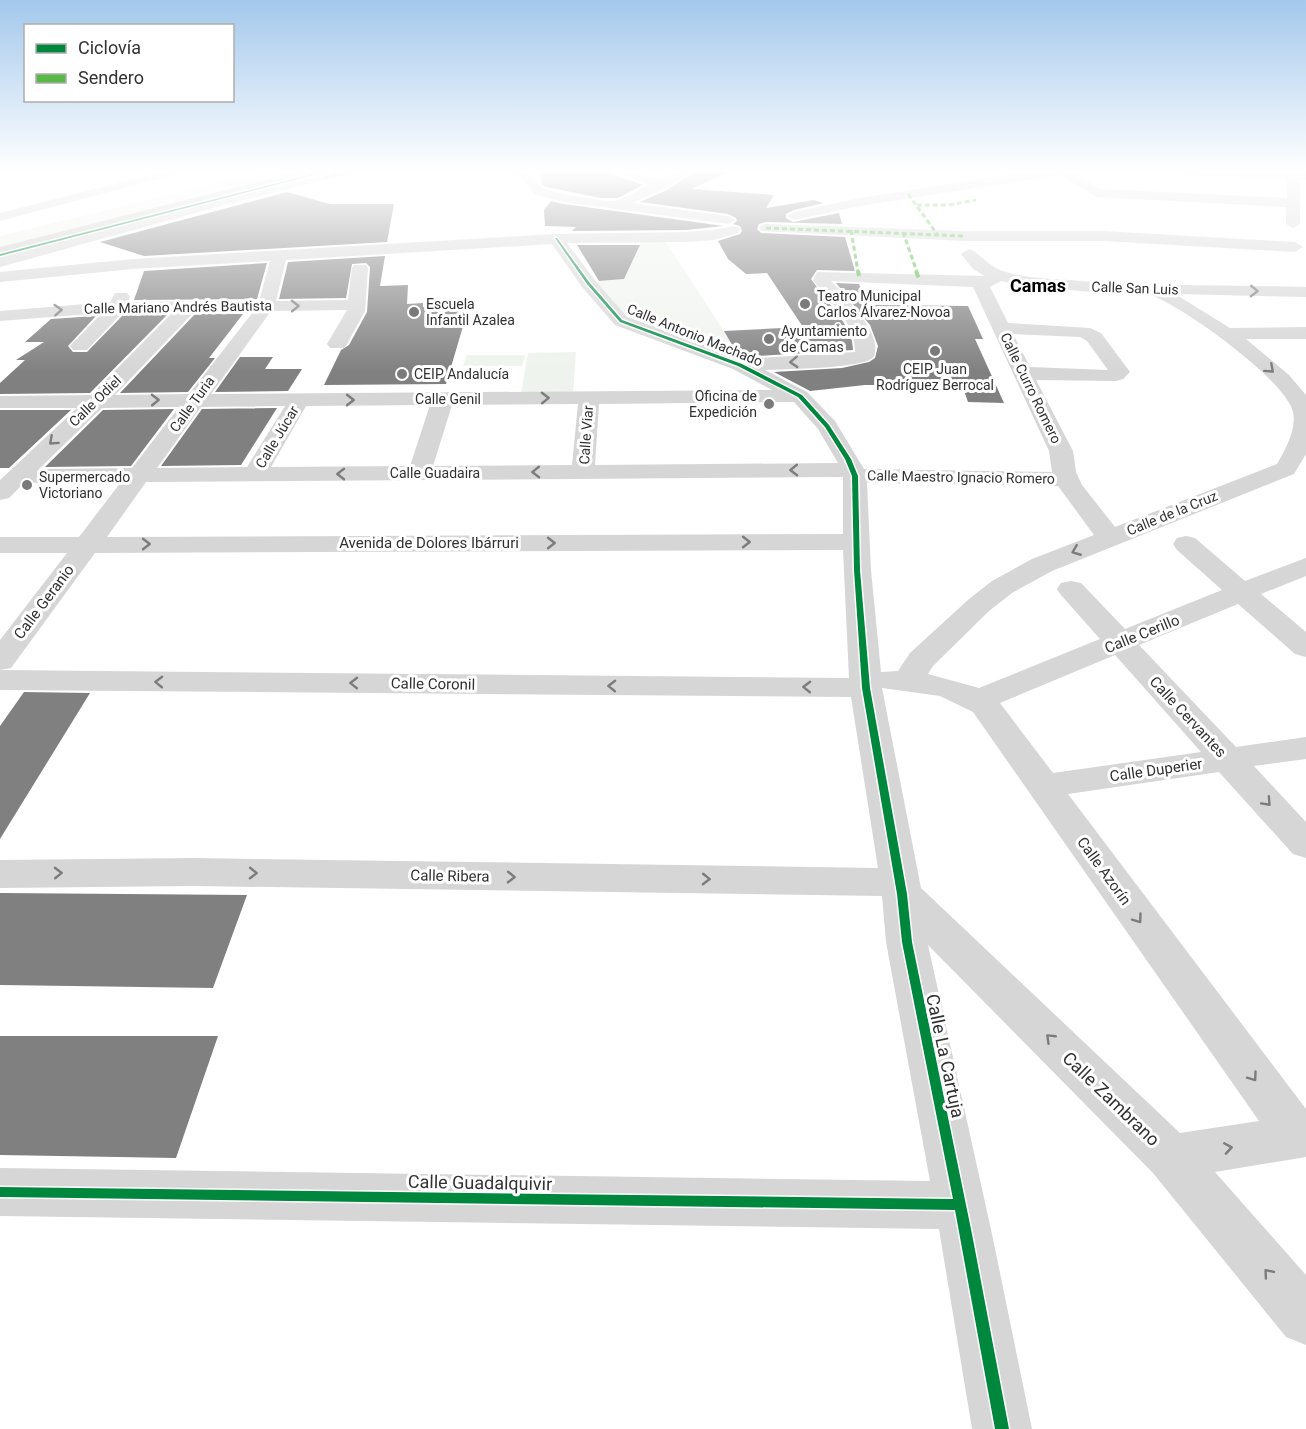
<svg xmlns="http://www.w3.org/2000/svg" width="1306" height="1429" font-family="Roboto,sans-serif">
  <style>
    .green { fill: #eff3ed }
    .building { fill: #808080 }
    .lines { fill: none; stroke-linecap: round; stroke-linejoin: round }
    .minor { fill: #d6d6d6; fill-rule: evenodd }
    .major { fill: #c9c9c9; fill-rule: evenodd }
    .quiet-far1 { stroke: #58b947; stroke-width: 3; stroke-dasharray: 5 3; stroke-linecap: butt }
    .quiet { stroke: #58b947; stroke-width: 4; stroke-dasharray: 7 4; stroke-linecap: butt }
    .cycleway-casing { stroke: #fff; stroke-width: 3 }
    .cycleway { fill: #00873e; fill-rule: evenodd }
    .oneway { stroke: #7c7c7c }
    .poi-dot { fill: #7a7a7a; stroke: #fff; stroke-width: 2 }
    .labels { text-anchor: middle; stroke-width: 6; stroke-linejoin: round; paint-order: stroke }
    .far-street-label { font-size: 14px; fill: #323232; stroke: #fff }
    .far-poi-label { font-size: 14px; fill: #323232; stroke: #fff; text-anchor: start }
    .street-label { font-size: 15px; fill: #323232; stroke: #fff }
    .far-district-label { font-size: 18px; font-weight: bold; fill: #000; stroke: #fff }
    .near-street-label { font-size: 18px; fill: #323232; stroke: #fff }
  </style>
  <rect width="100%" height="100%" fill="#fff"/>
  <!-- green -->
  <path class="green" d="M 265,171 L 309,171 L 0,249 L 0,236 Z
    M 664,239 L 731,342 L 719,343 L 725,353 L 630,321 L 593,282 L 624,279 L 642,240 Z
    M 576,352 L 573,394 L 521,394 L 528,353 Z
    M 467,355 L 525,355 L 522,366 L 463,366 Z"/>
  <!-- building -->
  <path class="building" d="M 540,171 L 605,171 L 643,185 L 618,198 L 601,198 L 546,187 L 542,184 Z
    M 696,171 L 729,171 L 692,189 L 774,195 L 766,208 L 814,200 L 824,203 L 794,210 L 786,214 L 786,218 L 793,222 L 839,213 L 842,224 L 766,222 L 759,224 L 757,229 L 761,233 L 845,237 L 855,271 L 817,270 L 811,279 L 844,323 L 852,341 L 853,350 L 742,357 L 738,355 L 724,331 L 803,327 L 767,273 L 746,274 L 728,259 L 718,241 L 740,234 L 742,231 L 740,226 L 733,224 L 737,221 L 736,218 L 728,214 L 640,202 L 667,190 Z
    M 287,192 L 330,204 L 394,204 L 387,242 L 144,256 L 100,242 Z
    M 551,201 L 564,204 L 724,226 L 686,230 L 572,231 L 576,227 L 545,226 L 544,210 Z
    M 577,245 L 640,245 L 624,279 L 599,281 Z
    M 385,256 L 380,286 L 408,285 L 407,304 L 423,303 L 423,307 L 469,306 L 446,384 L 324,385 L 341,350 L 349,345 L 367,312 L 370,267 L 366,263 L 352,264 L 346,298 L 279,299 L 288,262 Z
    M 267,263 L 257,299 L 134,300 L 144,271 Z
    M 836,283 L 859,284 L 867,305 L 968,306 L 983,339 L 975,339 L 1004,403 L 968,402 L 962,385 L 865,385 L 810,391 L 774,372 L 842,368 L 869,362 L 875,358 L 878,346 L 870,325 Z
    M 168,314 L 90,393 L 0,394 L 0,383 L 25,360 L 16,360 L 44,342 L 25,342 L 51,319 L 96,316 L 68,346 L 73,352 L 87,352 L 123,315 Z
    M 195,314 L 243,314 L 209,358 L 215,358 L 188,392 L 120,393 Z
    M 240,357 L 273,357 L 265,369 L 302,369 L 288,391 L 215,392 Z
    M 277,408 L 241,465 L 161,466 L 202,409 Z
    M 174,409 L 131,466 L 45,467 L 103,410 Z
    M 0,410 L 71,410 L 9,468 L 0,468 Z
    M 24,692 L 90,693 L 0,839 L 0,726 Z
    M 0,893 L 247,895 L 213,988 L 0,985 Z
    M 0,1036 L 218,1036 L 176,1158 L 0,1155 Z"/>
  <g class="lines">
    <!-- minor -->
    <path class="minor" d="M 165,171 L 188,171 L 0,221 L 0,213 Z
      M 337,171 L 362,171 L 224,205 L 0,267 L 0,257 L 216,199 Z
      M 511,171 C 544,171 527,179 545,189 C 554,193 604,202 614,201 C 625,199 638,190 648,185 L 613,171 L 633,171 L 659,180 L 677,171 L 694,171 L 666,188 L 632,203 L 728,216 L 735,220 L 728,224 L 564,202 L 534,194 L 524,180 Z
      M 1033,171 L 1072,171 L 1100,189 L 1287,198 L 1287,179 L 1186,175 L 1180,171 L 1300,171 L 1306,172 L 1306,180 L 1300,180 L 1300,224 L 1293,228 L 1286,224 L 1286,207 L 1097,197 L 1060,175 L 860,206 L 794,220 L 787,216 L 794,212 L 860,198 Z
      M 766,224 L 964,231 L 1104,231 L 1295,242 L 1303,247 L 1295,252 L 1104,241 L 964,241 L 761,231 L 759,228 L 761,225 Z
      M 733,226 L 738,227 L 740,230 L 738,233 L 714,240 L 686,242 L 567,243 L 594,279 L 627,317 L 742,359 L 855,352 C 856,321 829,303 813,280 L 817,272 L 985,276 L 973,269 L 961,254 L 969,249 C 979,252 989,267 1003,271 C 1026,279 1056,279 1080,281 C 1155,286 1231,285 1306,287 L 1306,297 L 1175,294 L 1230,328 L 1306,327 L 1306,339 L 1246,339 L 1289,375 L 1306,395 L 1306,454 L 1294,474 L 1052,571 L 1012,593 L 989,611 L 933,666 L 928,674 L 979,688 L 1100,639 L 1061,595 L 1057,589 L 1061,583 L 1071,581 L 1081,583 L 1125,629 L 1222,590 L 1177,550 L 1173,544 L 1177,538 L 1186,536 L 1195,538 L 1245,581 L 1306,558 L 1306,576 L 1261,594 L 1306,632 L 1306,657 L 1295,654 L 1238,604 L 1139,645 L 1236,747 L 1306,737 L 1306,759 L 1254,766 L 1306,822 L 1306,858 L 1293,854 L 1219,772 L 1068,794 L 1306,1109 L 1306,1157 L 1215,1172 L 1306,1275 L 1306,1345 L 1286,1337 L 1153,1173 L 928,945 L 992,1234 L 1032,1429 L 972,1429 L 939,1229 L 0,1216 L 0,1168 L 930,1181 L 886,942 L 882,896 L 194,886 L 0,888 L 0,860 L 194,858 L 878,868 L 851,697 L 0,690 L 0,670 L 849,678 L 843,550 L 95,553 L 11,668 L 0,670 L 0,640 L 67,553 L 0,553 L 0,537 L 79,537 L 121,482 L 24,483 L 9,498 L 0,500 L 0,480 L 77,408 L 0,408 L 0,396 L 91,395 L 173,312 L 122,313 L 87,350 L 73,350 L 70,346 L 102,313 L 0,321 L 0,311 L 110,302 L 115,293 L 127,293 L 130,297 L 128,302 L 259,301 L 270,261 L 133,269 L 0,282 L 0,272 L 133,259 L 556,234 L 686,232 L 714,230 ZM 552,244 L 582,287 L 615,325 L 733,369 L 772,390 L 211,394 L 271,311 L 347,310 L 327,344 L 330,348 L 344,348 L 347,344 L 365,311 L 368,268 L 366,265 L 354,265 L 352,268 L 348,300 L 276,301 L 286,260 ZM 831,281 L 973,287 L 1049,451 L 1052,472 L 864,469 L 835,421 L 807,392 L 765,370 C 781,369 869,369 874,356 C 883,333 845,297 831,281 ZM 1001,281 C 1037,287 1073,291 1110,293 C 1122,294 1139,290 1151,295 C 1183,307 1285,379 1293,412 C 1297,429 1285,450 1277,464 L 1115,527 L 1082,485 L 1076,472 L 1073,451 L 1036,380 L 1116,381 L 1123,379 L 1130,372 L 1101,333 L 1090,328 L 1008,323 L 990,287 ZM 194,312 L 253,312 L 189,394 L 115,395 ZM 1013,334 L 1080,337 L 1087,341 L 1108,370 L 1030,367 ZM 794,402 L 818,429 L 838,463 L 595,465 L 599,404 ZM 578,404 L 572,465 L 433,466 L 452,405 ZM 430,405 L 410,466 L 271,467 L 306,406 ZM 285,406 L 247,467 L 157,468 L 201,407 ZM 179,407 L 132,468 L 39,469 L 102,408 ZM 843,477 L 843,534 L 107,537 L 146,482 ZM 867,483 L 1058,486 L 1094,535 L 1032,559 L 992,581 L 969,599 L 910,653 L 898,671 L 881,672 L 871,570 ZM 1115,655 L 1201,752 L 1053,773 L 1000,703 ZM 882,688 L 940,696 L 973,712 L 1259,1121 L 1180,1133 L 921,888 Z"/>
    <!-- major -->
    <path class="major" d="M 300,171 L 323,171 L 0,257 L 0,247 Z"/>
    <!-- quiet-far1 -->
    <path class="quiet-far1" d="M 324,178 L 356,171
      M 908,194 L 937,234
      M 917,205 L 949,205 L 976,200
      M 766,228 L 964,236
      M 851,230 L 858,272
      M 903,232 L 917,272"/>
    <!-- quiet -->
    <path class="quiet" d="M 858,271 L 859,276
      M 916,271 L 919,279"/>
    <defs>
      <path id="cycleway" d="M 324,171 L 330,171 L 0,256 L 0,254 Z
        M 555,238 L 557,238 L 589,282 L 622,320 L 742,364 L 802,395 L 829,425 L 851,459 L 858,476 L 860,570 L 870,688 L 907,894 L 912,942 L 972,1234 L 1009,1429 L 995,1429 L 955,1210 L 0,1197 L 0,1187 L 953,1199 L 902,942 L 897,894 L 862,688 L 854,570 L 852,476 L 845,459 L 825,427 L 798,397 L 738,366 L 620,322 L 587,284 Z"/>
    </defs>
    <!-- cycleway casing -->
    <use href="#cycleway" class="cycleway-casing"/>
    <!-- cycleway -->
    <use href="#cycleway" class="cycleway"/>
  </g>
  <!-- one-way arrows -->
  <defs><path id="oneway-chevron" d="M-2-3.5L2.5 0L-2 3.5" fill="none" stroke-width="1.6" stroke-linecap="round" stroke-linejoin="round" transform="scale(1.5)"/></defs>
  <g class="oneway">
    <use href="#oneway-chevron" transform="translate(1254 291) rotate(1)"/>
    <use href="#oneway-chevron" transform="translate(295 306) rotate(-1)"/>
    <use href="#oneway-chevron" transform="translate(58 310) rotate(-4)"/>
    <use href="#oneway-chevron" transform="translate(794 362) rotate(177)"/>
    <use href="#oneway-chevron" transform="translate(1270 369) rotate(42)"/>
    <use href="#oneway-chevron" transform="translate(545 398) rotate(-1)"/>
    <use href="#oneway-chevron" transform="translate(155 400) rotate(-1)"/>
    <use href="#oneway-chevron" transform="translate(350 400)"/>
    <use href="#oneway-chevron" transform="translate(53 441) rotate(138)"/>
    <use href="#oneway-chevron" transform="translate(794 470) rotate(179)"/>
    <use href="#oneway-chevron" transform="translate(536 472) rotate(179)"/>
    <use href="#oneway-chevron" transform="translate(341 474) rotate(180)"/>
    <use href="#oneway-chevron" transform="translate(746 542)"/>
    <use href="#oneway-chevron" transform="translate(551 543)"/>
    <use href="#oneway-chevron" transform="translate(146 544)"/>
    <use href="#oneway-chevron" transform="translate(1076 551) rotate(158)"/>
    <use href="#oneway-chevron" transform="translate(159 682) rotate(-179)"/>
    <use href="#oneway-chevron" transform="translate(354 683) rotate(-179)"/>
    <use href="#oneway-chevron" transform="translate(612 686) rotate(-179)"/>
    <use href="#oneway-chevron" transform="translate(807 687) rotate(-179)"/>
    <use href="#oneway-chevron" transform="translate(1267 802) rotate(47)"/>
    <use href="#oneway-chevron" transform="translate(58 873) rotate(-1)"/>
    <use href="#oneway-chevron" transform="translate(253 873) rotate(1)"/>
    <use href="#oneway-chevron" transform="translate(511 877) rotate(1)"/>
    <use href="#oneway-chevron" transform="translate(706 879) rotate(1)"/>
    <use href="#oneway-chevron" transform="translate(1138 919) rotate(54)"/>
    <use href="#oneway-chevron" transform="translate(1050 1038) rotate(-136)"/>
    <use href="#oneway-chevron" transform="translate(1253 1077) rotate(54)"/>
    <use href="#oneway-chevron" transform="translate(1228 1148) rotate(-9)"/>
    <use href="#oneway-chevron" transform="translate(1268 1273) rotate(-130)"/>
  </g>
  <!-- sky -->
  <linearGradient id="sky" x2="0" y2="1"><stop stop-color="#a3c8ec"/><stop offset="0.46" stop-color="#fff"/><stop offset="1" stop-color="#fff" stop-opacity="0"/></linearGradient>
  <rect width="1306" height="372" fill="url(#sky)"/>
  <!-- markers -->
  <g class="poi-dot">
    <circle cx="805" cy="304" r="6"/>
    <circle cx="414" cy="312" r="6"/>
    <circle cx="769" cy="339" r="6"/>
    <circle cx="935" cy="351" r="6"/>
    <circle cx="402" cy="374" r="6"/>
    <circle cx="769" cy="404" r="6"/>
    <circle cx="27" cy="485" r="6"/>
  </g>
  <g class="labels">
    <!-- far-street labels -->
    <g class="far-street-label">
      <text transform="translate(1135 288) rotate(2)" y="5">Calle San Luis</text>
      <text transform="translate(178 307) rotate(-1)" y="5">Calle Mariano Andrés Bautista</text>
      <text transform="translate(695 335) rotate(22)" y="5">Calle Antonio Machado</text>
      <text transform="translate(1031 388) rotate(64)" y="5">Calle Curro Romero</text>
      <text x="448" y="404">Calle Genil</text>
      <text transform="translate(95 401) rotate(-44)" y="5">Calle Odiel</text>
      <text transform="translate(192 404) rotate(-54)" y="5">Calle Turia</text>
      <text transform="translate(586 435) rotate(-86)" y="5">Calle Viar</text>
      <text transform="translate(277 437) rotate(-59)" y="5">Calle Júcar</text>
      <text x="435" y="478">Calle Guadaira</text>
      <text transform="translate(961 477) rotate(1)" y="5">Calle Maestro Ignacio Romero</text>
      <text transform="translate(1172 513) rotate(-22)" y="5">Calle de la Cruz</text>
    </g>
    <!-- far-poi labels -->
    <g class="far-poi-label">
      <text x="817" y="301">Teatro Municipal<tspan x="817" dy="16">Carlos Álvarez-Novoa</tspan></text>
      <text x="426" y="309">Escuela<tspan x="426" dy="16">Infantil Azalea</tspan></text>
      <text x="781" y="336">Ayuntamiento<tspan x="781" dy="16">de Camas</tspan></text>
      <text x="935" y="374" text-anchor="middle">CEIP Juan<tspan x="935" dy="16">Rodríguez Berrocal</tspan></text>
      <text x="414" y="379">CEIP Andalucía</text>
      <text x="757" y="401" text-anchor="end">Oficina de<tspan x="757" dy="16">Expedición</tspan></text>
      <text x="39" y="482">Supermercado<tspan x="39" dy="16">Victoriano</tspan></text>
    </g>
    <!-- street labels -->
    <g class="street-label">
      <text x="429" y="548">Avenida de Dolores Ibárruri</text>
      <text transform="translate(44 602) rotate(-53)" y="5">Calle Geranio</text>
      <text transform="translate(1142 634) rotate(-22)" y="5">Calle Cerillo</text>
      <text transform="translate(433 684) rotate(1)" y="5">Calle Coronil</text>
      <text transform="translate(1188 717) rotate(47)" y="5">Calle Cervantes</text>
      <text transform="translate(1156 770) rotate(-8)" y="5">Calle Duperier</text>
      <text transform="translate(1104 871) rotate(54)" y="5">Calle Azorín</text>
      <text transform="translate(450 876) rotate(1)" y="5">Calle Ribera</text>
    </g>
    <!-- far-district labels -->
    <g class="far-district-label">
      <text x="1038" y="292">Camas</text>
    </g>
    <!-- near-street labels -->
    <g class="near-street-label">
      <text transform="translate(945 1056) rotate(78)" y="6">Calle La Cartuja</text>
      <text transform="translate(1111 1099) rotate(44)" y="6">Calle Zambrano</text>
      <text transform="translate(480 1183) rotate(1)" y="6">Calle Guadalquivir</text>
    </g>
  </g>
  <!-- legend -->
  <rect x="24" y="24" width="210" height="78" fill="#ffffff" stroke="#adadad" stroke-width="1.5"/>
  <rect x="36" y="44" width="30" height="9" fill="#00873e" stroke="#adadad" stroke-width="1.5"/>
  <text x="78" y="54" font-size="18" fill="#323232">Ciclovía</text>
  <rect x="36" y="74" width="30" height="9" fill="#58b947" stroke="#adadad" stroke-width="1.5"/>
  <text x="78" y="84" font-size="18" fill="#323232">Sendero</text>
</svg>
